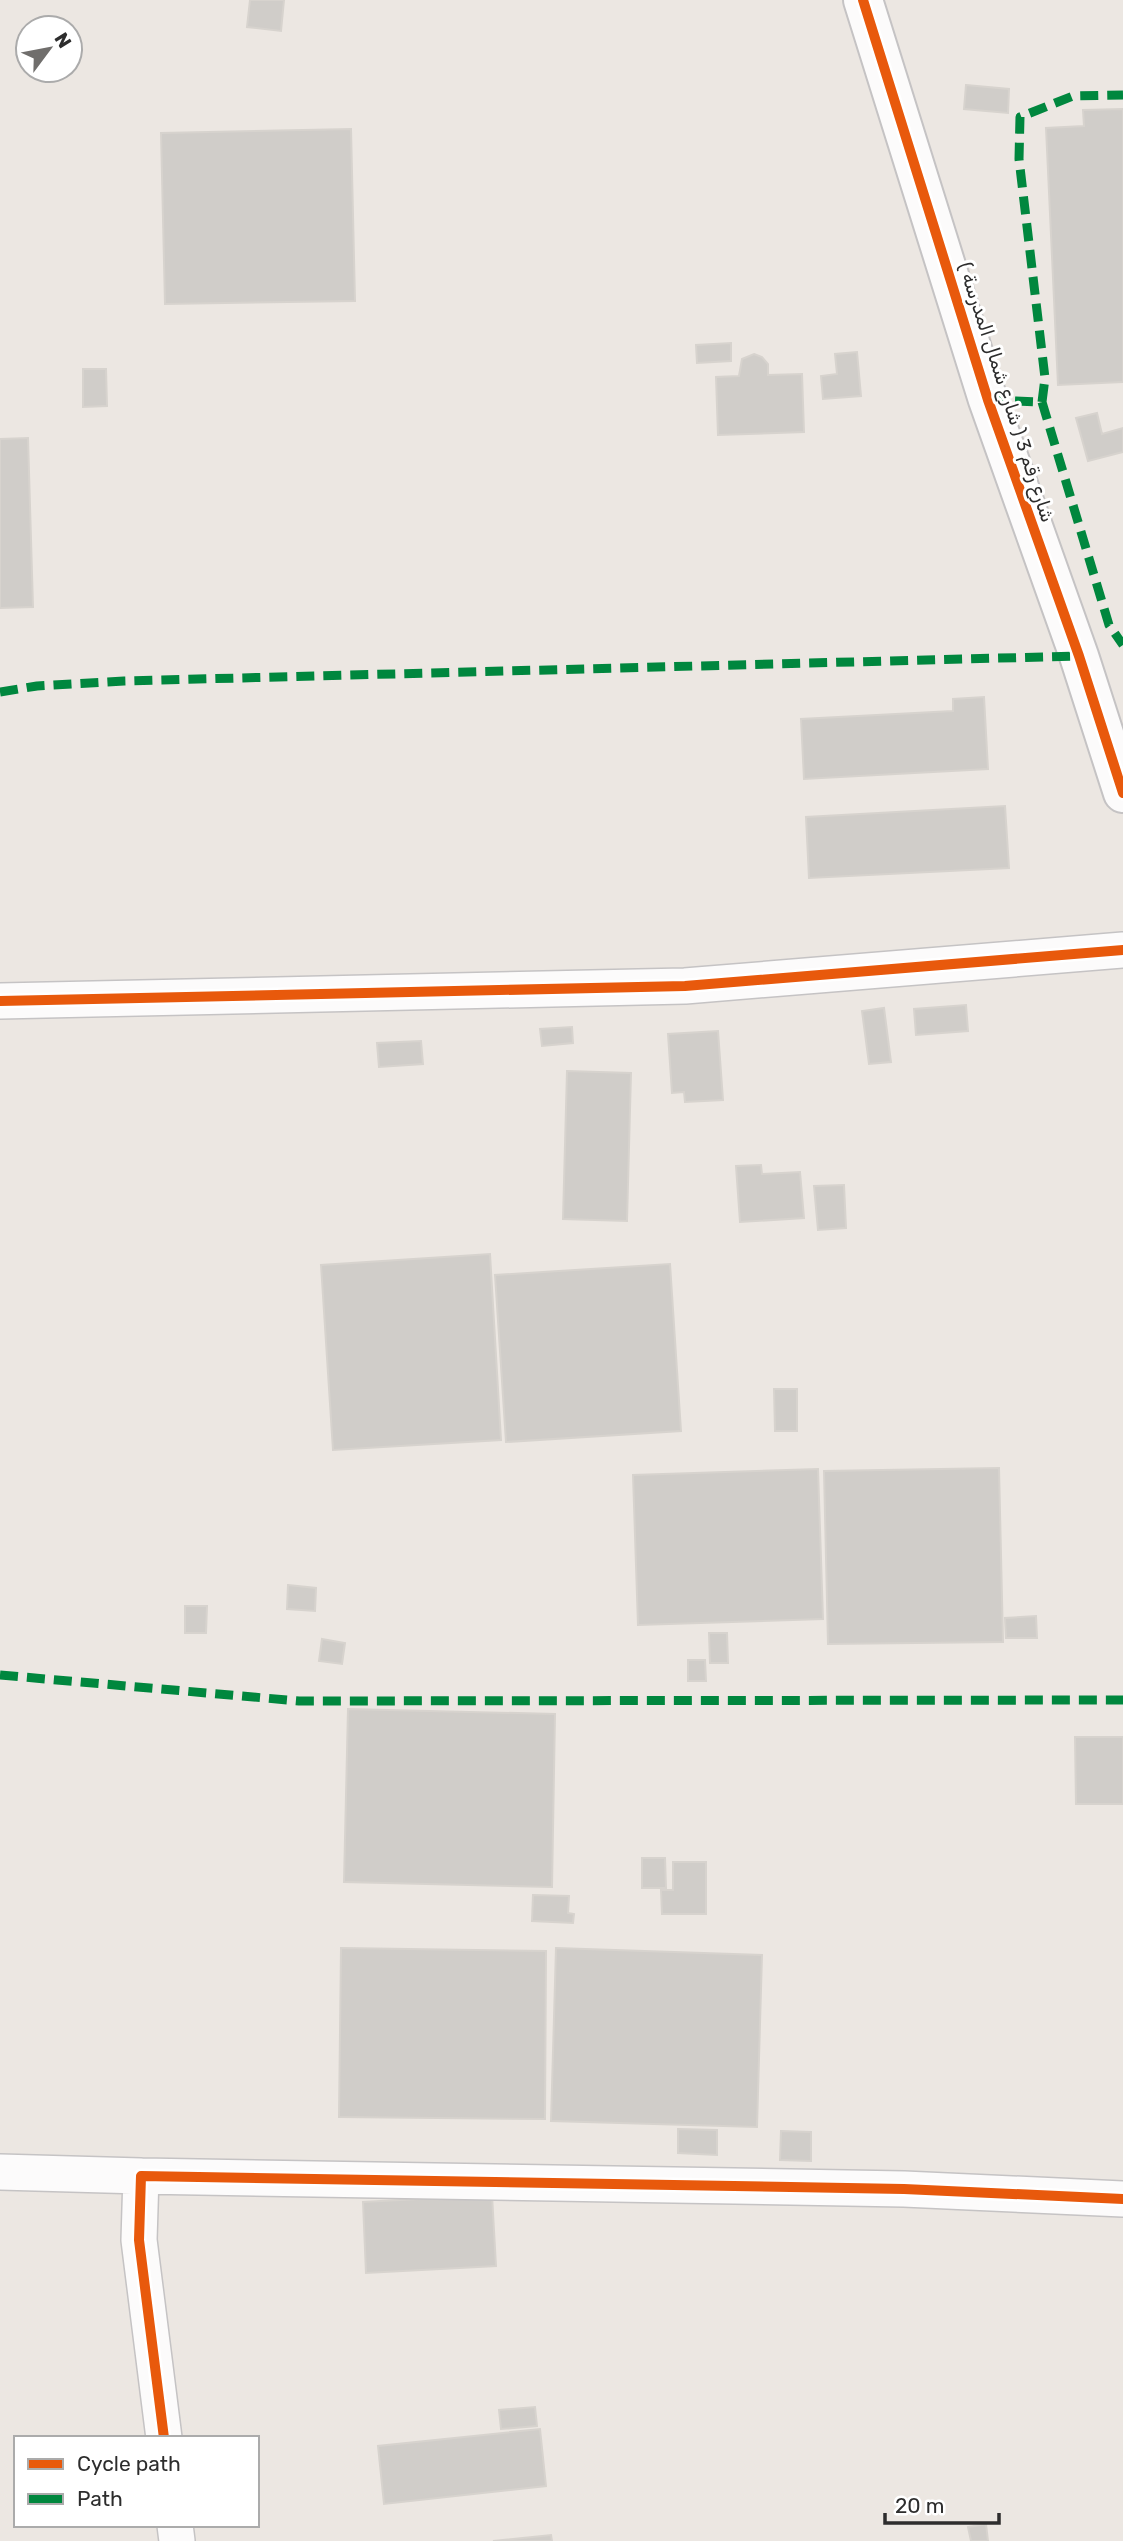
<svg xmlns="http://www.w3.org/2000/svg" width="1123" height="2541" font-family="Rubik,Vazirmatn,sans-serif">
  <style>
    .building { fill: #d0cdc9; stroke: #d7d3ce; stroke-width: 2 }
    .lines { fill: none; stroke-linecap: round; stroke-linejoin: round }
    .minor-casing { stroke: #c5c3c4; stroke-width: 38 }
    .tertiary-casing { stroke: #c5c3c4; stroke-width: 42 }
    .minor { stroke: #fcfbfb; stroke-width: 35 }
    .tertiary { stroke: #fcfbfb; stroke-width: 38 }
    .quiet { stroke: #00873e; stroke-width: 9; stroke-dasharray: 18 9; stroke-linecap: butt }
    .cycleway-casing { stroke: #fff; stroke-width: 15 }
    .cycleway { stroke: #e8590c; stroke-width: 10 }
    .labels { text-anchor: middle; stroke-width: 6; stroke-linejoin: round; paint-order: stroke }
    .street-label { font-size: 19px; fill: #2d2d2d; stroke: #fff }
  </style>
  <rect width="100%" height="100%" fill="#ece7e2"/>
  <!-- building -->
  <path class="building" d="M 250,0 L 284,0 L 281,31 L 247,27 Z
    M 966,85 L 1009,89 L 1008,113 L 964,109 Z
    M 1123,109 L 1123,382 L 1058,385 L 1046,128 L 1084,126 L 1083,110 Z
    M 351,129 L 355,301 L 165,304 L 161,133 Z
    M 731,343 L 731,361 L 697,363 L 696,345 Z
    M 857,352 L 861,396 L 823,399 L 821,376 L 837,374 L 835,354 Z
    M 754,354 L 762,357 L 768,364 L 768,375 L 802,374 L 804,432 L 718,435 L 716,377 L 739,376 L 742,359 Z
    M 83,369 L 106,369 L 107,406 L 83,407 Z
    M 1097,413 L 1102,434 L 1123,428 L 1123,452 L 1088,461 L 1076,418 Z
    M 28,438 L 33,607 L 0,608 L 0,439 Z
    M 984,697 L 988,769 L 804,779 L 801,719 L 953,711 L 953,699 Z
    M 1005,806 L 1009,868 L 809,878 L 806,817 Z
    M 966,1005 L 968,1031 L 916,1035 L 914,1009 Z
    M 884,1008 L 891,1062 L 869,1064 L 862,1011 Z
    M 572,1027 L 573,1043 L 542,1046 L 540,1029 Z
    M 718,1031 L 723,1100 L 685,1102 L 684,1092 L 672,1093 L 668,1034 Z
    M 421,1041 L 423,1064 L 379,1067 L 377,1043 Z
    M 567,1071 L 631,1073 L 627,1221 L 563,1219 Z
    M 761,1165 L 762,1174 L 800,1172 L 804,1218 L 740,1222 L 736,1166 Z
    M 844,1185 L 846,1228 L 818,1230 L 814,1186 Z
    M 490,1254 L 501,1440 L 333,1450 L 321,1265 Z
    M 670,1264 L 681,1431 L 506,1442 L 495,1275 Z
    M 774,1389 L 797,1389 L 797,1431 L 775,1431 Z
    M 999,1468 L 1003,1642 L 828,1644 L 824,1471 Z
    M 818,1469 L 823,1619 L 638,1625 L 633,1475 Z
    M 288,1585 L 316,1588 L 315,1611 L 287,1609 Z
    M 185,1606 L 207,1606 L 206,1633 L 185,1633 Z
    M 1036,1616 L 1037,1638 L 1006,1638 L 1005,1618 Z
    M 709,1633 L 727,1633 L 728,1663 L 710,1663 Z
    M 322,1639 L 345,1643 L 342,1664 L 319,1661 Z
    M 688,1660 L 705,1660 L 706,1681 L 688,1681 Z
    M 348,1709 L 555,1714 L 552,1887 L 344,1882 Z
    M 1075,1737 L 1123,1737 L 1123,1804 L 1076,1804 Z
    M 642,1858 L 665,1858 L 666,1888 L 642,1888 Z
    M 673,1862 L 706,1862 L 706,1914 L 662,1914 L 661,1890 L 673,1890 Z
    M 533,1895 L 569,1896 L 568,1913 L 574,1914 L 573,1923 L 532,1921 Z
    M 341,1948 L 546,1951 L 545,2119 L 339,2117 Z
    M 556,1948 L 762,1955 L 757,2127 L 551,2121 Z
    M 678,2129 L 717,2130 L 717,2155 L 678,2153 Z
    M 781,2131 L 811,2132 L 811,2161 L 780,2160 Z
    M 492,2195 L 496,2266 L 366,2273 L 363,2202 Z
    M 535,2407 L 537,2426 L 501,2429 L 499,2410 Z
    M 540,2429 L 546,2486 L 384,2504 L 378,2446 Z
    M 986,2524 L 988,2541 L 971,2541 L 968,2527 Z
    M 551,2535 L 552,2541 L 493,2541 Z"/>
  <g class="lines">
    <defs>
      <path id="minor" d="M 0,1001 L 685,986 L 1123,950
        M 0,2172 L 141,2176
        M 164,2438 L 139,2240 L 141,2176 L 904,2189 L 1123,2199
        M 175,2525 L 177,2541"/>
      <path id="tertiary" d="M 863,0 L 988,400 L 1079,656 L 1123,793"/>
    </defs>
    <!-- minor casing -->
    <use href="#minor" class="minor-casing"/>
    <!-- tertiary casing -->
    <use href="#tertiary" class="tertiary-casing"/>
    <!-- minor -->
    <use href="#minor" class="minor"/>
    <!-- tertiary -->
    <use href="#tertiary" class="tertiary"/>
    <!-- quiet -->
    <path class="quiet" d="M 988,400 L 1042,402 L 1109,625 L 1123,645
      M 1042,402 L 1045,378 L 1019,159 L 1020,117 L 1073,96 L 1123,95
      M 0,692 L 37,686 L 124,681 L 1079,656
      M 0,1675 L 299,1701 L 1123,1700"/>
    <defs>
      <path id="cycleway" d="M 863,0 L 988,400 L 1079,656 L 1123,793
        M 0,1001 L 685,986 L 1123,950
        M 164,2438 L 139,2240 L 141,2176 L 904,2189 L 1123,2199"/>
    </defs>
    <!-- cycleway casing -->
    <use href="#cycleway" class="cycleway-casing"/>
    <!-- cycleway -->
    <use href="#cycleway" class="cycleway"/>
  </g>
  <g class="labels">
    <!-- street labels -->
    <g class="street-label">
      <text transform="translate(1007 392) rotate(72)" y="7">شارع رقم 3 ( شارع شمال المدرسة )</text>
    </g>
  </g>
  <!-- legend -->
  <rect x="14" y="2436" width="245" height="91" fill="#ffffff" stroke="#ababab" stroke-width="2"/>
  <rect x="28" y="2459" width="35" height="10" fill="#e8590c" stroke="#ababab" stroke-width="2"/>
  <text x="77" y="2471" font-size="21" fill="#2d2d2d">Cycle path</text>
  <rect x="28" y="2494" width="35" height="10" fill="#00873e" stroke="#ababab" stroke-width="2"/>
  <text x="77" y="2506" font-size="21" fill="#2d2d2d">Path</text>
  <!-- north arrow -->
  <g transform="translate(49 49) rotate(58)"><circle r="33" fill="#ffffff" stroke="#ababab" stroke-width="2"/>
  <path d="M0-5L12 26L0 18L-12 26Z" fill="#706e6c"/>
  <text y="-10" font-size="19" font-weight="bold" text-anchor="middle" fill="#2d2d2d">N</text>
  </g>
  <!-- scale -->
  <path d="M885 2513v10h114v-10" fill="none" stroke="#2d2d2d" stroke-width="3.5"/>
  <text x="895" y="2513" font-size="21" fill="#2d2d2d" stroke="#ffffff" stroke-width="5" paint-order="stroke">20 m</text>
</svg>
